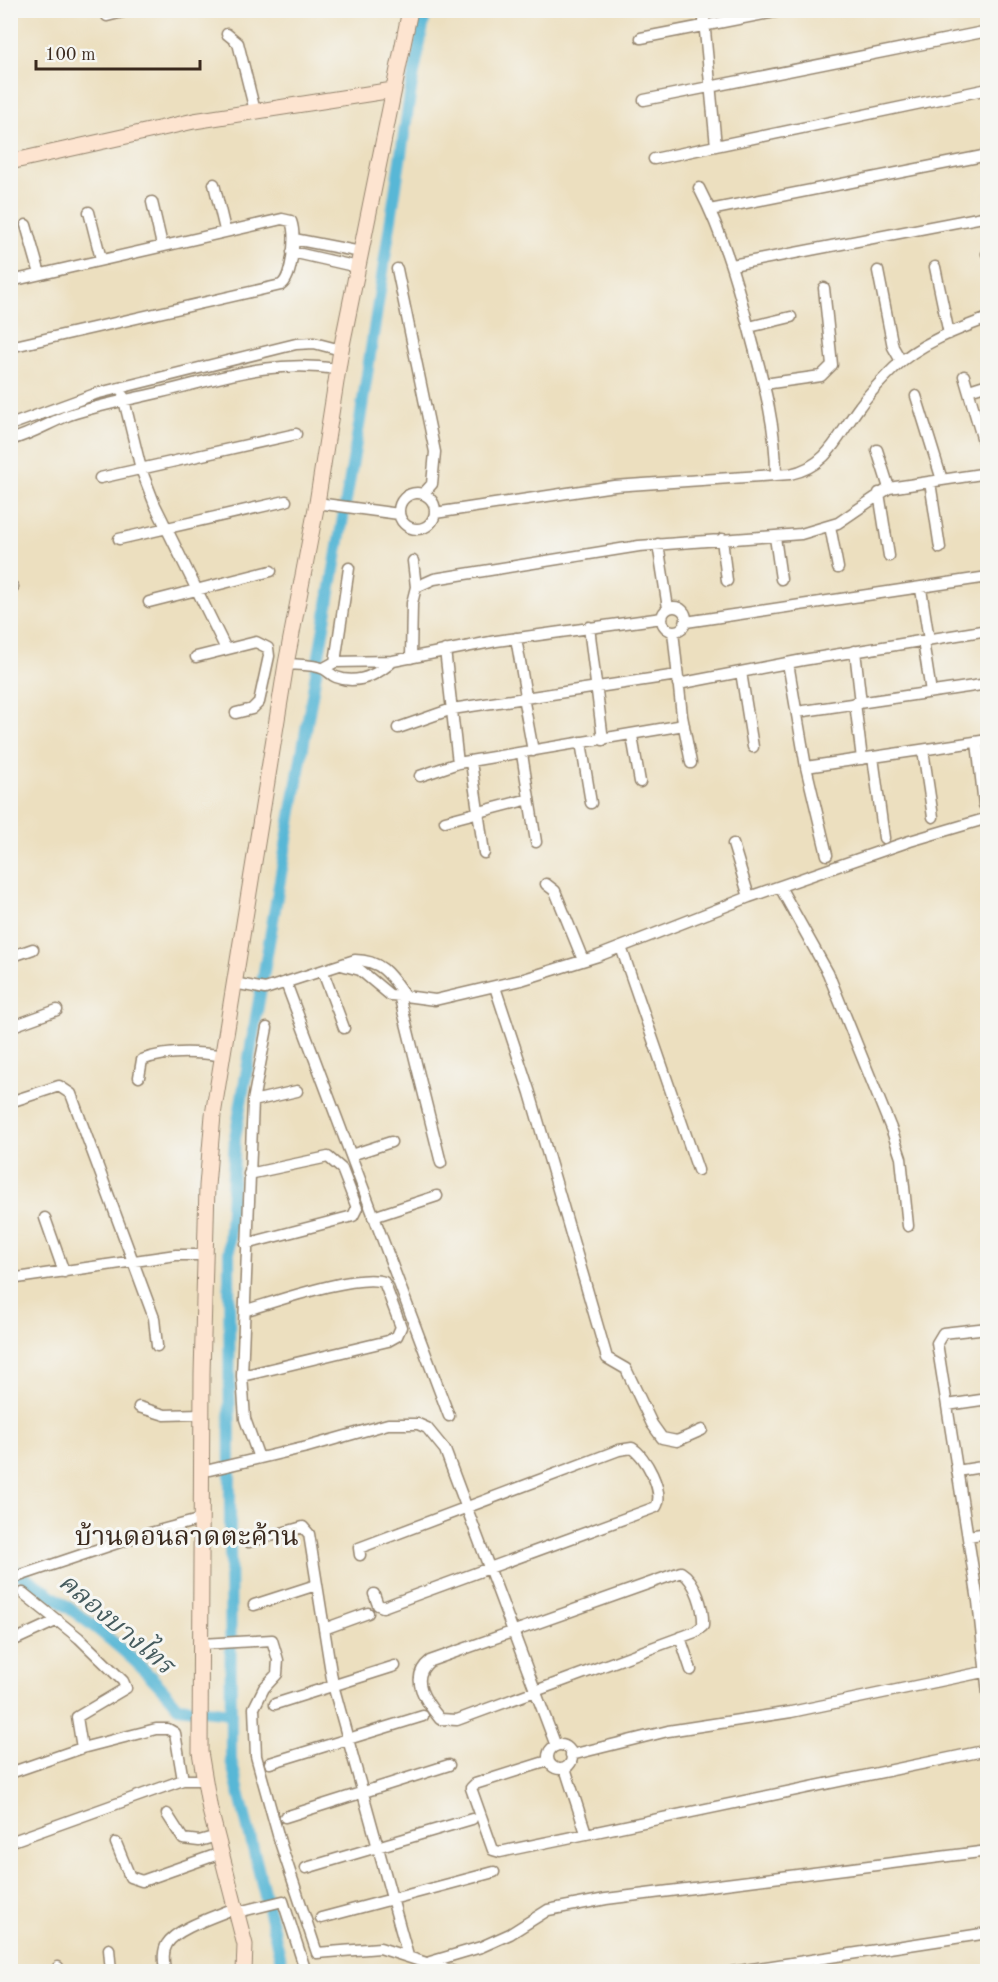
<svg xmlns="http://www.w3.org/2000/svg" width="998" height="1982" font-family="'Old Standard TT','Noto Serif Thai',serif">
  <style>
    .lines { fill: none; stroke-linecap: round; stroke-linejoin: round }
    .canal { stroke: #58b7d6; stroke-width: 12 }
    .street-casing { stroke: #94846e; stroke-width: 13 }
    .secondary-casing { stroke: #94846e; stroke-width: 17 }
    .street { stroke: #fff; stroke-width: 10 }
    .secondary { stroke: #fde4d0; stroke-width: 15 }
    .labels { text-anchor: middle; stroke-width: 6; stroke-linejoin: round; paint-order: stroke }
    .water-label { font-size: 26px; font-style: italic; fill: #455b5e; stroke: #f6f6f2 }
    .quarter-label { font-size: 27px; fill: #3b2a1e; stroke: #f6f6f2 }
  </style>
  <rect width="100%" height="100%" fill="#f6f6f2"/>
  <filter id="ink" filterUnits="userSpaceOnUse"><feTurbulence type="fractalNoise" baseFrequency=".0167" numOctaves="2"/><feDisplacementMap in="SourceGraphic" scale="12" xChannelSelector="R" yChannelSelector="G"/><feConvolveMatrix kernelMatrix="1 2 1 2 8 2 1 2 1" color-interpolation-filters="sRGB"/></filter>
  <filter id="wash" filterUnits="userSpaceOnUse"><feTurbulence type="fractalNoise" baseFrequency=".008" numOctaves="4" result="noise"/><feDisplacementMap in="SourceGraphic" scale="24" xChannelSelector="R" yChannelSelector="G"/><feGaussianBlur stdDeviation="1.35" result="paint"/><feColorMatrix in="noise" values="0 0 0 0 0 0 0 0 0 0 0 0 0 0 0 0 0 1.4 0 .05"/><feComposite in="paint" operator="in"/></filter>
  <g filter="url(#wash)">
    <rect width="100%" height="100%" fill="#ecdfbf"/>
    <g class="lines">
      <!-- canal -->
      <path class="canal" d="M 10,1567 C 71,1608 132,1650 178,1707 L 231,1713
        M 284,1972 L 231,1760 L 229,1243 L 235,1138 L 360,420 L 411,89 L 426,10"/>
    </g>
  </g>
  <g filter="url(#ink)">
    <g class="lines">
      <defs>
        <path id="street" d="M 703,10 L 716,146
          M 107,16 L 131,10
          M 227,34 L 238,43 L 255,111
          M 641,38 L 785,10
          M 644,100 L 988,31
          M 654,159 L 988,89
          M 214,184 L 225,230
          M 699,188 C 725,238 739,290 753,344 C 765,387 776,429 776,474
          M 152,202 L 162,245
          M 710,210 L 988,155
          M 89,212 L 101,259
          M 26,225 L 40,274
          M 294,239 L 361,252
          M 292,252 L 358,267
          M 987,254 L 988,254
          M 732,265 L 988,216
          M 935,267 L 949,334
          M 397,269 L 435,452 L 432,484 L 423,494
          M 878,271 L 893,347 L 901,361
          M 749,327 L 791,317
          M 10,347 L 281,285 C 293,277 296,234 291,221 L 282,219 L 11,281
          M 964,376 L 988,458
          M 764,384 L 821,376 L 832,365 L 824,288
          M 969,390 L 988,384
          M 123,396 L 141,469 L 155,505 L 226,649
          M 916,396 L 942,480
          M 10,425 L 95,394 L 296,344 L 314,343 L 341,350
          M 10,440 C 32,434 49,423 69,415 C 99,405 132,399 162,392 C 224,377 274,359 337,369
          M 877,450 L 889,488
          M 100,478 L 296,434
          M 930,482 L 940,548
          M 879,493 L 889,556
          M399 511a18 18 0 1 1 36 0a18 18 0 1 1-36 0Z
          M 317,503 L 399,514
          M 435,513 L 614,486 L 790,474 C 829,466 838,435 860,406 C 870,392 882,380 894,368 C 918,344 956,330 988,318
          M 830,526 L 838,568
          M 775,537 L 781,579
          M 119,539 L 286,501
          M 722,539 L 727,581
          M 658,544 L 668,608
          M 413,561 L 416,587
          M 10,588 L 13,587
          M 921,589 L 929,640
          M 149,602 L 271,571
          M662 619a12 12 0 1 1 24 0a12 12 0 1 1-24 0Z
          M 686,622 L 988,577
          M 589,627 L 603,740
          M 673,631 L 682,716 L 691,763
          M 516,638 L 526,696
          M 923,641 L 931,692
          M 445,650 L 458,763
          M 855,651 L 861,703
          M 196,657 L 256,642 L 268,648 L 269,656 L 259,702 L 252,709 L 236,713
          M 411,658 L 412,603 L 416,587 L 434,579 L 639,546 L 801,534 L 838,523 L 889,488 L 988,473
          M 335,662 L 349,568
          M 788,663 L 806,767 L 827,855
          M 286,664 C 297,665 314,664 324,669 C 328,671 331,675 336,677 C 357,685 377,675 393,661
          M 324,668 L 335,662 L 393,661 L 496,641 L 662,618
          M 741,672 L 753,747
          M 678,684 L 803,660 L 988,630
          M 523,697 L 533,751
          M 855,703 L 862,759
          M 797,712 L 988,684
          M 398,728 L 452,709 L 677,675
          M 632,736 L 640,782
          M 581,742 L 591,803
          M 977,742 L 984,805
          M 923,750 L 933,817
          M 522,754 L 536,842
          M 873,757 L 884,838
          M 471,762 L 484,853
          M 806,767 L 988,740
          M 420,776 L 458,763 L 684,725
          M 445,821 L 529,799
          M 733,844 L 749,897
          M 546,884 L 555,891 L 583,960
          M 780,887 L 828,973 L 892,1131 L 901,1158 L 908,1226
          M 621,947 L 698,1170
          M 10,957 L 33,949
          M 341,965 L 360,970 L 390,995 L 405,996
          M 323,972 L 344,1028
          M 234,983 L 265,989 L 355,960 C 382,960 391,976 405,996 L 435,1000 L 521,980 L 598,956 L 749,897 L 910,841 L 988,818
          M 286,983 L 449,1416
          M 495,987 L 530,1093 L 607,1358 L 626,1369 L 652,1424 L 662,1438 L 677,1441 L 702,1430
          M 399,995 L 441,1163
          M 10,1027 L 57,1010
          M 139,1077 L 142,1060 C 168,1050 198,1052 224,1056
          M 253,1101 L 297,1091
          M 10,1102 L 59,1086 L 71,1094 L 154,1318 L 157,1346
          M 351,1155 L 391,1142
          M 373,1217 L 437,1196
          M 45,1218 L 64,1272
          M 246,1244 L 353,1216 L 357,1208 L 342,1169 L 328,1157 L 249,1174
          M 10,1279 L 176,1255 L 204,1255
          M 988,1328 L 943,1333 L 937,1343 L 978,1601 L 988,1694
          M 242,1376 L 388,1341 L 397,1336 L 401,1327 L 384,1282 C 357,1273 277,1301 247,1310
          M 947,1405 L 988,1399
          M 139,1407 L 165,1415 L 201,1414
          M 259,1458 L 245,1419 L 242,1376 L 253,1101 L 267,1028
          M 957,1471 L 988,1466
          M 201,1472 L 307,1447 L 388,1424 L 418,1424 L 427,1428 L 445,1450 L 556,1746
          M 968,1536 L 988,1533
          M 249,1542 L 303,1527 L 309,1534 L 333,1685 L 408,1956
          M 360,1555 L 359,1548 L 619,1450 L 632,1448 C 645,1455 665,1492 656,1507 L 383,1607 L 378,1605 L 374,1594
          M 681,1572 C 696,1581 704,1609 703,1626 L 695,1632 L 457,1720 L 440,1719 C 426,1702 408,1678 430,1661 Z
          M 10,1579 L 132,1538 L 202,1519
          M 23,1593 L 79,1638 L 123,1681 L 126,1688 L 77,1717 L 82,1748
          M 254,1605 L 316,1585
          M 324,1629 L 368,1613
          M 680,1637 L 691,1670
          M 10,1642 L 58,1620
          M 201,1644 L 272,1640 L 278,1660 L 277,1674 L 264,1688 L 254,1708 L 256,1756 L 280,1842 L 317,1953 L 380,1948 L 454,1972
          M 275,1704 L 395,1666
          M548 1757a12 12 0 1 1 24 0a12 12 0 1 1-24 0Z
          M 571,1755 L 668,1731 L 791,1712 L 988,1671
          M 548,1761 L 475,1784 L 471,1788 L 493,1850 L 500,1852 L 988,1750
          M 270,1763 L 423,1716
          M 565,1768 L 586,1833
          M 10,1773 L 82,1748 L 156,1729 L 168,1729 L 175,1733 L 183,1780
          M 167,1814 L 183,1839 L 199,1841 L 217,1836
          M 285,1817 L 449,1765
          M 10,1842 L 183,1780 L 203,1780
          M 116,1843 L 130,1877 L 142,1881 L 221,1853
          M 306,1868 L 472,1819
          M 238,1912 L 283,1901 L 306,1972
          M 321,1918 L 494,1872
          M 109,1949 L 111,1972
          M 430,1962 L 481,1947 L 510,1934 L 548,1910 L 606,1899 L 988,1851
          M 58,1967 L 59,1972
          M 165,1972 C 164,1962 162,1952 167,1944 C 176,1928 220,1915 237,1907
          M 732,1972 L 988,1933"/>
        <path id="secondary" d="M 10,162 L 194,121 L 393,90
          M 244,1972 L 245,1945 L 210,1810 L 200,1752 L 202,1374 L 207,1186 L 213,1115 L 286,664 L 317,503 L 341,350 L 410,10"/>
      </defs>
      <!-- street casing -->
      <use href="#street" class="street-casing"/>
      <!-- secondary casing -->
      <use href="#secondary" class="secondary-casing"/>
      <!-- street -->
      <use href="#street" class="street"/>
      <!-- secondary -->
      <use href="#secondary" class="secondary"/>
    </g>
  </g>
  <g class="labels">
    <!-- water labels -->
    <g class="water-label">
      <text transform="translate(117 1623) rotate(40)" y="9">คลองบางไทร</text>
    </g>
    <!-- quarter labels -->
    <g class="quarter-label">
      <text x="187" y="1545">บ้านดอนลาดตะค้าน</text>
    </g>
  </g>
  <!-- margin -->
  <rect width="998" height="1982" fill="none" stroke="#f6f6f2" stroke-width="36"/>
  <!-- scale -->
  <path d="M36 60v9h164v-9" fill="none" stroke="#3b2a1e" stroke-width="3"/>
  <text x="45" y="60" font-size="18" fill="#3b2a1e" stroke="#f6f6f2" stroke-width="4.5" paint-order="stroke">100 m</text>
</svg>
